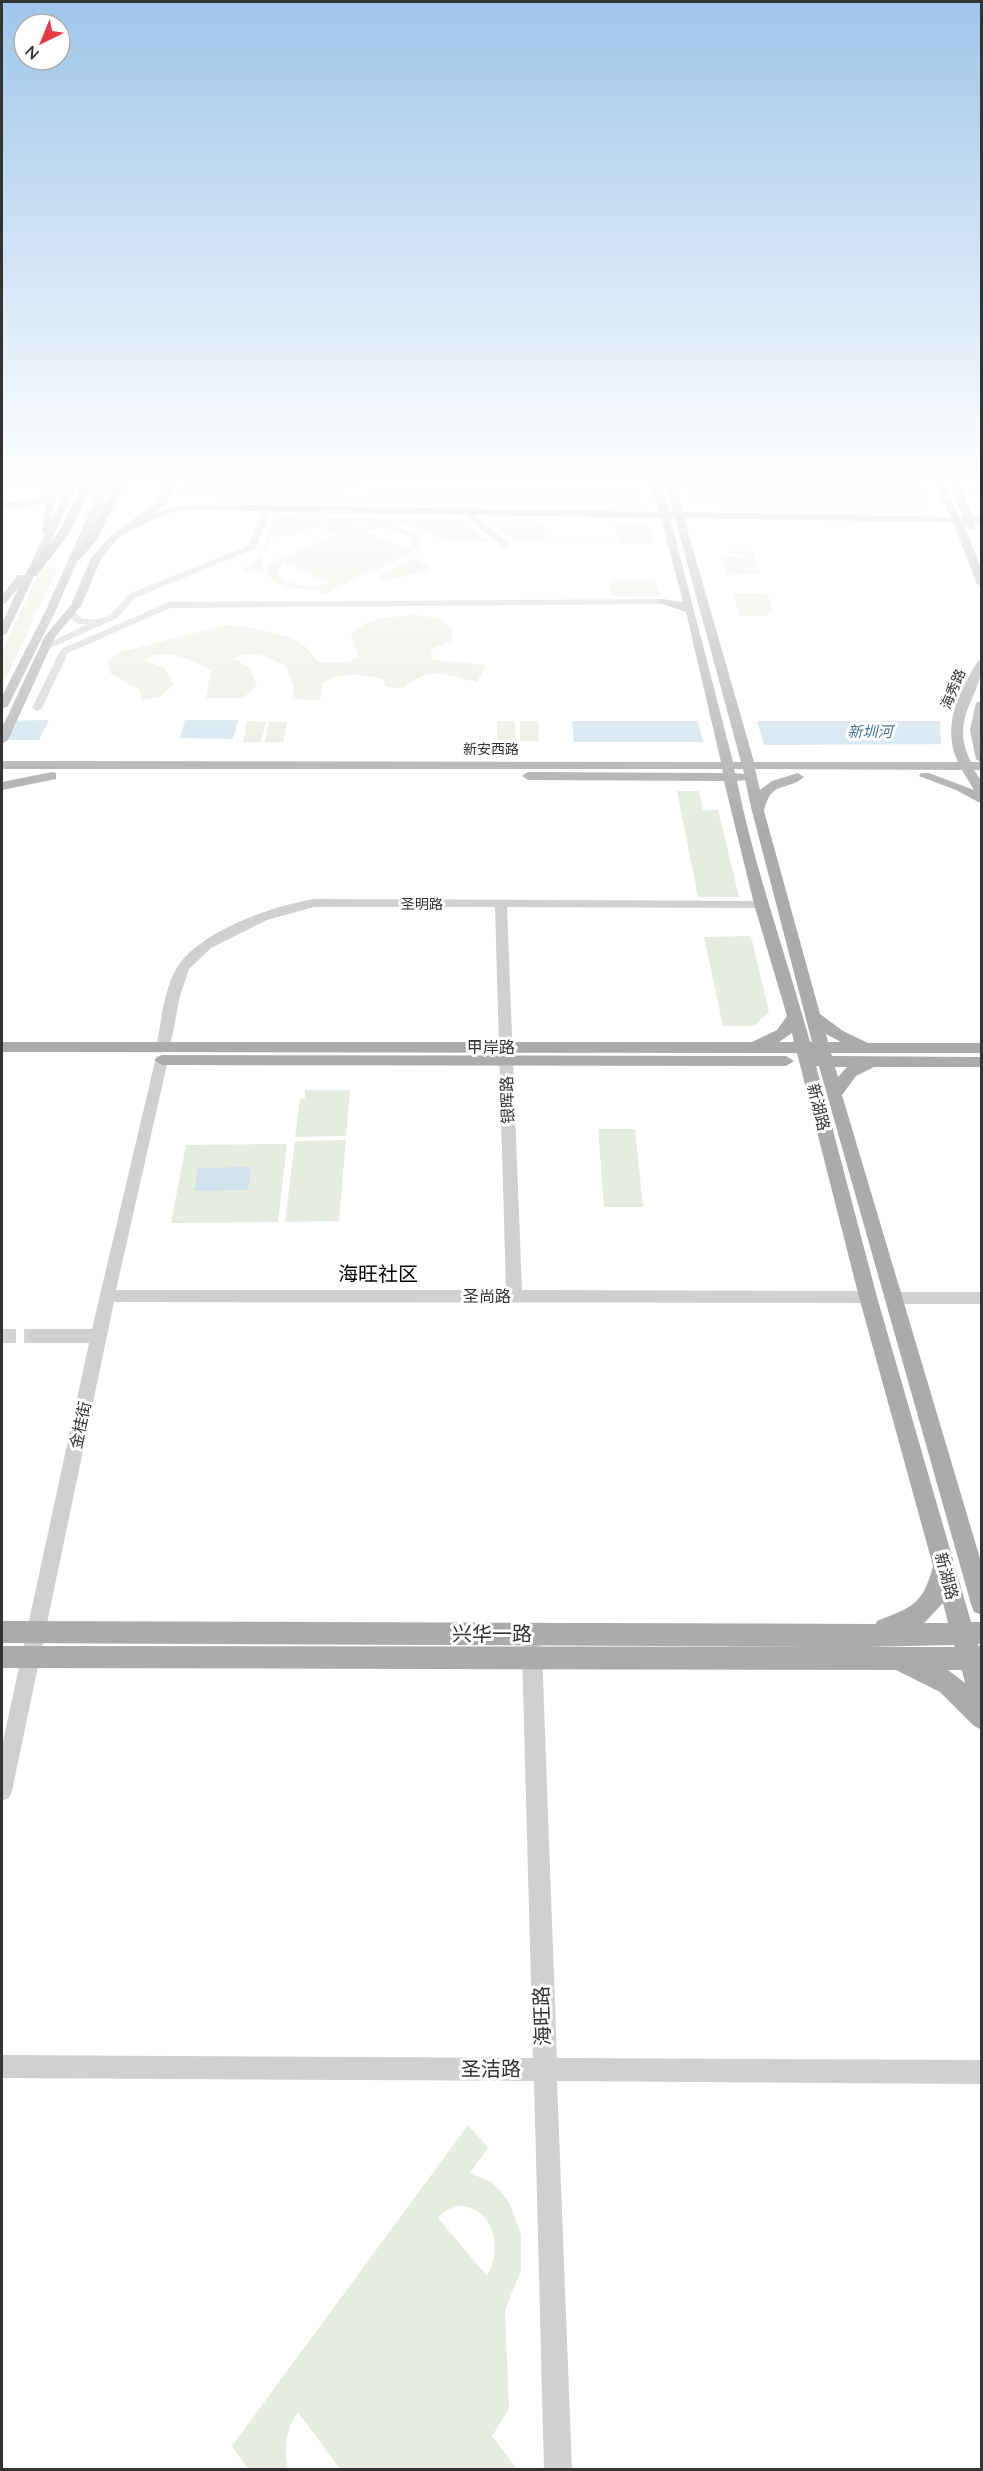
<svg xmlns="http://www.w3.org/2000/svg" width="983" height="2471" font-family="Quicksand,'Noto Sans SC',sans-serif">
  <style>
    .green { fill: #e6ecdf; fill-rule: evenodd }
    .water { fill: #cfe2ee }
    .pier { fill: #fff }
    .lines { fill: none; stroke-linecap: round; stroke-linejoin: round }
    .minor-tunnel { stroke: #d6d6d6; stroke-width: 14; stroke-dasharray: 14 8; stroke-linecap: butt }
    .minor { fill: #d0d0d0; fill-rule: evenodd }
    .major { fill: #ababab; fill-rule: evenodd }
    .highway { fill: #9a9a9a; fill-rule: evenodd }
    .labels { text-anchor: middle; stroke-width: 6; stroke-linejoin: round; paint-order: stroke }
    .far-street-label { font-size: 14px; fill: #333; stroke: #fff }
    .far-water-label { font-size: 15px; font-style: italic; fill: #3f7597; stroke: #fff }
    .street-label { font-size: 16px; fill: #333; stroke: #fff }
    .quarter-label { font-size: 20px; fill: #000; stroke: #fff }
    .near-street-label { font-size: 20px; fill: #333; stroke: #fff }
  </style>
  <rect width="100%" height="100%" fill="#fff"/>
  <!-- green -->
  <path class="green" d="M 689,490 L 927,497 L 929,501 L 922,509 L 705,505 L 693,501 Z
    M 403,491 L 638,493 L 643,499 L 631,503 L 179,497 L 182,493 L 349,496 Z
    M 275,517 L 463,520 L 489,541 L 447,541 L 407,524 L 387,524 L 414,532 L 421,541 L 419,549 L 324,594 L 316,590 L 287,588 L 273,581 L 268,575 L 269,566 L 276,560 L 350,528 L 375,524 L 358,523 L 333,534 L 323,530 L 329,526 C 308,526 295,537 275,537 L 262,554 L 264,573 L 243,570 L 262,554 ZM 380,528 L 398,531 L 411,539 L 411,547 L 408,549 L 361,530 ZM 283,562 L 330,583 L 331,583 C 315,588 285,589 278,571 Z
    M 489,521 L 544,522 L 546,541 L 618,542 L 616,526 L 606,523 L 638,523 L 650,527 L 654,544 L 515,542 Z
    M 748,551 L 753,553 L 760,574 L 727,575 L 721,557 L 752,556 L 720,552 Z
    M 417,558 L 431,570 L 385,581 L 378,576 Z
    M 49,566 L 57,569 L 2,686 L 2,651 L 41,569 Z
    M 616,579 L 654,580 L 660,594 L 655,597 L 615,596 L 611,594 L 609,582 Z
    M 733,593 L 767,593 L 773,611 L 765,616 L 740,616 Z
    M 415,615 L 438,618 L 453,628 L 451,641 L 430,650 L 433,660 L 486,665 L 477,682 C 447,675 428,665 404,688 L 386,687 L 383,679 C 367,674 337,672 323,683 L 320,700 L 292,699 L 294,687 L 286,666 C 268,657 251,649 232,658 L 249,667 L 257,686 L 243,698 L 206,698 L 211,671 C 191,659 166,647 144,660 L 165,668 L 174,684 L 160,697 L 141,700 L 140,690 L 111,674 L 107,661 L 121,652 L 225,625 L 252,628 L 292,638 L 305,646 L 318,662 L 349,662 L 358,657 L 351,634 C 367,617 393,617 415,615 Z
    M 247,721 L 266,722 L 261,742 L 243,742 Z
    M 269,721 L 287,722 L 283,742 L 265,742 Z
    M 497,721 L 515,721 L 516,741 L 497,741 Z
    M 520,721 L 538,721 L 539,741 L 520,741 Z
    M 677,791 L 699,791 L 703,810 L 718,810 L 739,897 L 698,897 Z
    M 751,936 L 769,1012 L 754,1026 L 723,1026 L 704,937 Z
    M 305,1090 L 350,1090 L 346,1136 L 295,1137 L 300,1099 L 305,1098 Z
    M 598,1129 L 635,1129 L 643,1207 L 604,1207 Z
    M 346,1140 L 339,1221 L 285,1222 L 295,1141 Z
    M 287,1144 L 278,1222 L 171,1223 L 186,1145 Z
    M 468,2125 L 488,2148 L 470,2173 L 491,2182 L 501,2192 L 510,2204 L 521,2235 L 521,2270 L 505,2310 L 509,2409 L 492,2436 L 517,2469 L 340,2469 L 298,2412 C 286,2429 283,2449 288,2469 L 248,2469 L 232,2446 ZM 457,2206 C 494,2204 503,2250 487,2276 L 438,2218 L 445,2211 Z"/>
  <!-- water -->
  <path class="water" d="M 2,484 L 397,484 L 314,493 L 275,494 L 2,489 Z
    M 478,484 L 981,484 L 982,494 L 981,494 Z
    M 49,720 L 39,740 L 2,740 L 2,721 Z
    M 185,720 L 238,720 L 233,739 L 180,738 Z
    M 572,721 L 698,721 L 703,742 L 574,742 Z
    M 757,721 L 981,721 L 981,744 L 764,745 Z
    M 251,1167 L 248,1190 L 194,1191 L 198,1168 Z"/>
  <!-- pier -->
  <path class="pier" d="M 132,484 L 180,484 L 179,495 L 130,494 Z
    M 922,484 L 969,484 L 976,497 L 928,496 Z
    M 940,718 L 982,718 L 981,744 L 941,745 Z"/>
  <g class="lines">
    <!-- minor-tunnel -->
    <path class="minor-tunnel" d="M 2,1336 L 36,1336"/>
    <!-- minor -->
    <path class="minor" d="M 268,503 L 272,505 L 256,548 L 135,598 L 117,618 L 48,649 L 40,647 L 88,624 L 78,624 L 68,616 L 68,612 L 74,612 L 83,619 L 100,619 L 111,614 L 129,594 L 249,545 L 264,505 Z
      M 467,507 L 473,507 L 473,514 L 508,542 L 508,546 L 502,546 L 466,517 Z
      M 662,599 L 665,600 L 665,604 L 170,608 L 68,653 L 42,708 L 37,711 L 32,708 L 61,649 L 169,602 Z
      M 314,899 L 765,901 L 767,904 L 761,908 L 507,907 L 522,1290 L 868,1291 L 874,1293 L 876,1297 L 874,1301 L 868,1303 L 114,1302 L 12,1791 L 9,1798 L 2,1801 L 2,1746 L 89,1343 L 36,1343 L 30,1341 L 28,1336 L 30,1331 L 36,1329 L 92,1329 L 156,1057 L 161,1055 L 168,1060 L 116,1290 L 506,1290 L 495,907 L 314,907 L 267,920 L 211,948 L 189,969 L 180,996 L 170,1047 L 163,1051 L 156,1047 C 162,1021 163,989 178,966 C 202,930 273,906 314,899 Z
      M 893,1292 L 982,1292 L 982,1304 L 893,1304 L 887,1302 L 885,1298 L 887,1294 Z
      M 532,1642 L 539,1644 L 542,1651 L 557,2058 L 982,2060 L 982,2084 L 557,2081 L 572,2470 L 544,2470 L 534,2081 L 2,2078 L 2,2055 L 533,2058 L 522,1651 L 525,1644 Z"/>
    <!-- major -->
    <path class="major" d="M 52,484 L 61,484 L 53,507 L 52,519 L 69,484 L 78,484 L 7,633 L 2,636 L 2,623 L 19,587 L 6,603 L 2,604 L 2,595 L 18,575 L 25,575 L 45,534 L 42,532 L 46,501 L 30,507 L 2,508 L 2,502 L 29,501 L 49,494 Z
      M 102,484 L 111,484 L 56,610 L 8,706 L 2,709 L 2,696 L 46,610 Z
      M 159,484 L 168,484 L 172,490 L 165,505 L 154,513 L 192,504 L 659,512 L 650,484 L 659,484 L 669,512 L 673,512 L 667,484 L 676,484 L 683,512 L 951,517 L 934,484 L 943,484 L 960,517 L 963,517 L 950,484 L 959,484 L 973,517 L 982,517 L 982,523 L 975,523 L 975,529 L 969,529 L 963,523 L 982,570 L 982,587 L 977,584 L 953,522 L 684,518 L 754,762 L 958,762 C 941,727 959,691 978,661 L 982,660 C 982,700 948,716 971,762 L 980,762 L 976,759 L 970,730 L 976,703 L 982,700 L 982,770 L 974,770 L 982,782 L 982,804 L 956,790 L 919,776 L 921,773 L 929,773 L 974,790 L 962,770 L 755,769 L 760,790 L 772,781 L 798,773 L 804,777 C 787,792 771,779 764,811 L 820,1014 L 843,1031 L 868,1043 L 982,1043 L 982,1053 L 831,1053 L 832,1056 L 982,1057 L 982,1067 L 874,1067 L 856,1076 L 842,1095 L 982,1565 L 982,1615 L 974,1612 L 971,1604 L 819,1066 L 816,1066 L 877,1297 L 971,1622 L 982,1622 L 982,1644 L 977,1644 L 982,1648 L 982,1730 L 974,1726 L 940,1692 L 896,1670 L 2,1668 L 2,1646 L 955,1647 L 954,1645 L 860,1647 L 2,1643 L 2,1621 L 876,1624 L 877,1621 C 912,1607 923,1605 933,1566 L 859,1297 L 797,1053 L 2,1052 L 2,1042 L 752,1042 L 777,1030 L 787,1016 L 754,904 L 724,781 L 528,780 L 522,776 L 528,772 L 723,773 L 722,769 L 2,769 L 2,761 L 721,762 L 686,612 L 657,602 L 662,599 L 683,602 L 661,518 L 192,510 L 169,513 L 129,531 L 117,539 L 101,559 L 81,606 L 55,637 L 8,740 L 2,744 L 2,728 L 45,636 L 71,605 L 91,558 L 111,535 L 158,502 L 162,490 ZM 670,518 L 675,518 L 741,762 L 733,762 ZM 734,769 L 743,769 L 744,774 L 735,773 ZM 745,780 L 752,811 L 812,1042 L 810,1042 C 786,955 755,870 737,781 ZM 792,1033 L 794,1042 L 779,1042 ZM 826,1034 L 841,1042 L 828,1042 ZM 835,1067 L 847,1067 L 838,1077 ZM 943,1603 L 948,1623 L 924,1623 ZM 948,1670 L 962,1670 L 965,1683 Z
      M 52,772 L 56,773 L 56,779 L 2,790 L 2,782 Z
      M 162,1055 L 786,1056 L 794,1061 L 786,1066 L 162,1065 L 154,1060 Z"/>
    <!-- highway -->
    <path class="highway" d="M 83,484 L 93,484 L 69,534 L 36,576 L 28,576 L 28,570 L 58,533 Z
      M 114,484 L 124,484 L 97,540 L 79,560 L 71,560 L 69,558 L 86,539 Z
      M 163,484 L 173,484 L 171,492 L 163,492 Z"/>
  </g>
  <!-- sky -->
  <linearGradient id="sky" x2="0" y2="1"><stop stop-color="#9ec6ea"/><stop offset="0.58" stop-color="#fff"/><stop offset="1" stop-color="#fff" stop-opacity="0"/></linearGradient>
  <rect width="983" height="830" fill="url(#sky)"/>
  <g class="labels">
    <!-- far-street labels -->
    <g class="far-street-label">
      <text transform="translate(953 689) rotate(-67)" y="5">海秀路</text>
      <text x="491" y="754">新安西路</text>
      <text x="422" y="909">圣明路</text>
    </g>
    <!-- far-water labels -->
    <g class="far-water-label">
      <text x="870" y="737">新圳河</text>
    </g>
    <!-- street labels -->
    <g class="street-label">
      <text x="491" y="1053">甲岸路</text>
      <text transform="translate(507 1100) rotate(-92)" y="6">银晖路</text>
      <text transform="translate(819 1107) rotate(76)" y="6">新湖路</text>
      <text x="487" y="1302">圣尚路</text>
      <text transform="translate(80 1425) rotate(-78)" y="6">金桂街</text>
      <text transform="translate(947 1576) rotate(75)" y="6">新湖路</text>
    </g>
    <!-- quarter labels -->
    <g class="quarter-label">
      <text x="378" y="1281">海旺社区</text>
    </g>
    <!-- near-street labels -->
    <g class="near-street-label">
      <text x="492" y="1641">兴华一路</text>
      <text transform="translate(542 2016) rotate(-92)" y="7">海旺路</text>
      <text x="491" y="2076">圣洁路</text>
    </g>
  </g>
  <!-- border -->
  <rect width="983" height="2471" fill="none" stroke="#333333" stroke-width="6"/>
  <!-- north arrow -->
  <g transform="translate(42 42) rotate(223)"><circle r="28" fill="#ffffff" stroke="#adadad" stroke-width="1.5"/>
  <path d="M0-4.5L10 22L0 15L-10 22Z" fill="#e63946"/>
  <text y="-9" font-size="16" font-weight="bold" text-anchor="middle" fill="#333333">N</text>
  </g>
</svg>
